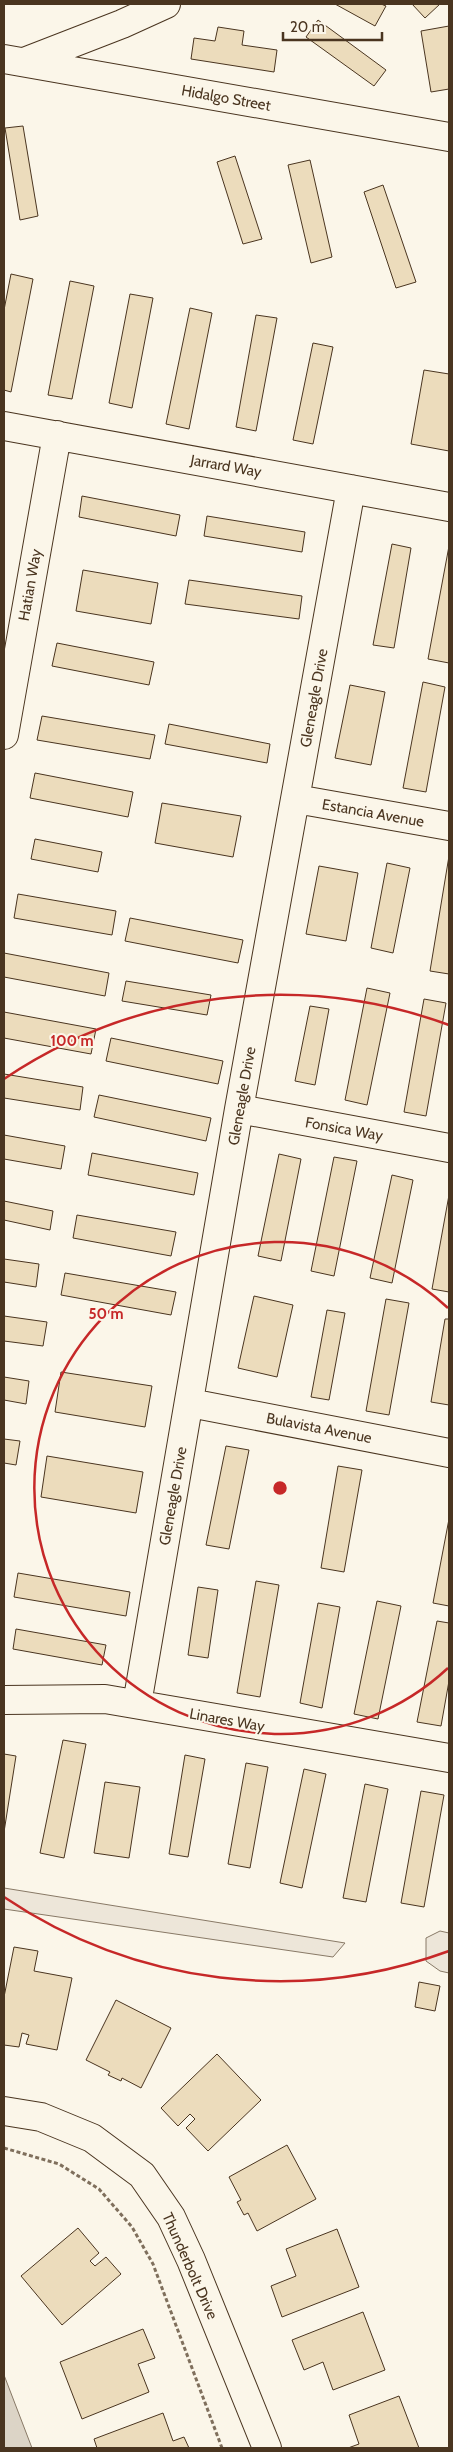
<svg xmlns="http://www.w3.org/2000/svg" width="453" height="2452" font-family="Cabin,sans-serif">
  <style>
    .green { fill: #ede6d9; stroke: #887966 }
    .water { fill: #dcd4c6; stroke: #887966 }
    .building { fill: #ecdcbc; stroke: #4a3520 }
    .lines { fill: none; stroke-linecap: round; stroke-linejoin: round }
    .minor-casing { stroke: #4a3520; stroke-width: 30 }
    .path { stroke: #7f6f5c; stroke-width: 3; stroke-dasharray: 4 2.5; stroke-linecap: butt }
    .minor { stroke: #fbf6e9; stroke-width: 28 }
    .ring { fill: none; stroke: #c62828; stroke-width: 2.5 }
    .labels { text-anchor: middle; stroke-width: 4; stroke-linejoin: round; paint-order: stroke }
    .street-label { font-size: 15px; fill: #4a3520; stroke: #fbf6e9 }
    .centre { fill: #c62828; stroke: #fbf6e9; stroke-width: 2.5 }
    .ring-label { font-size: 15px; text-anchor: middle; font-weight: bold; fill: #c62828; stroke: #fbf6e9; stroke-width: 4; stroke-linejoin: round; paint-order: stroke }
  </style>
  <rect width="100%" height="100%" fill="#fbf6e9"/>
  <!-- green -->
  <path class="green" d="M 4,1888 L 345,1943 L 333,1957 L 4,1909 Z
    M 440,1931 L 449,1933 L 449,1973 L 440,1971 L 426,1961 L 426,1938 Z"/>
  <!-- water -->
  <path class="water" d="M 4,2375 L 32,2448 L 4,2448 Z"/>
  <!-- building -->
  <path class="building" d="M 335,4 L 381,4 L 386,6 L 375,26 Z
    M 412,4 L 440,4 L 425,18 Z
    M 318,20 L 386,70 L 374,86 L 306,37 Z
    M 449,26 L 449,89 L 431,92 L 421,31 Z
    M 218,27 L 244,31 L 242,45 L 277,50 L 274,72 L 191,59 L 194,38 L 215,41 Z
    M 23,126 L 38,216 L 20,220 L 5,128 Z
    M 235,156 L 262,239 L 243,244 L 217,162 Z
    M 310,160 L 332,257 L 311,263 L 288,165 Z
    M 383,185 L 416,282 L 396,288 L 364,192 Z
    M 11,274 L 33,279 L 11,392 L 4,390 L 4,310 Z
    M 70,281 L 94,286 L 72,399 L 48,395 Z
    M 130,294 L 153,298 L 132,408 L 109,403 Z
    M 190,308 L 212,313 L 189,429 L 166,424 Z
    M 256,315 L 277,318 L 256,431 L 236,427 Z
    M 313,343 L 333,347 L 313,444 L 293,440 Z
    M 424,370 L 449,374 L 449,451 L 411,444 Z
    M 82,496 L 180,515 L 176,536 L 79,517 Z
    M 207,516 L 305,532 L 302,552 L 204,536 Z
    M 392,544 L 411,548 L 394,648 L 373,645 Z
    M 449,546 L 449,663 L 428,659 Z
    M 83,570 L 158,583 L 151,624 L 76,611 Z
    M 189,580 L 302,596 L 299,619 L 185,604 Z
    M 57,643 L 154,662 L 149,685 L 52,666 Z
    M 423,682 L 445,687 L 426,792 L 403,788 Z
    M 350,685 L 385,692 L 371,765 L 335,758 Z
    M 42,716 L 155,735 L 150,759 L 37,740 Z
    M 169,724 L 270,744 L 267,763 L 165,744 Z
    M 35,773 L 133,792 L 128,817 L 30,798 Z
    M 162,803 L 241,816 L 233,857 L 155,843 Z
    M 35,839 L 102,852 L 98,872 L 31,859 Z
    M 449,856 L 449,974 L 430,971 Z
    M 387,863 L 410,868 L 393,953 L 371,948 Z
    M 319,866 L 358,873 L 346,941 L 306,934 Z
    M 18,894 L 116,911 L 112,935 L 14,918 Z
    M 130,918 L 243,940 L 238,963 L 125,941 Z
    M 4,953 L 109,973 L 105,996 L 4,977 Z
    M 126,981 L 211,995 L 207,1015 L 122,1001 Z
    M 367,988 L 390,993 L 367,1105 L 345,1100 Z
    M 424,999 L 446,1003 L 426,1116 L 404,1112 Z
    M 310,1006 L 329,1009 L 315,1085 L 295,1081 Z
    M 4,1012 L 96,1029 L 91,1054 L 4,1038 Z
    M 111,1038 L 223,1061 L 218,1084 L 106,1061 Z
    M 4,1074 L 83,1087 L 80,1110 L 4,1098 Z
    M 99,1095 L 211,1118 L 206,1141 L 94,1117 Z
    M 4,1135 L 65,1146 L 61,1169 L 4,1159 Z
    M 92,1153 L 198,1173 L 194,1195 L 88,1175 Z
    M 279,1154 L 301,1159 L 281,1261 L 258,1256 Z
    M 334,1157 L 357,1161 L 334,1276 L 311,1271 Z
    M 392,1175 L 413,1180 L 392,1283 L 370,1278 Z
    M 449,1195 L 449,1292 L 432,1289 Z
    M 4,1201 L 53,1211 L 50,1230 L 4,1220 Z
    M 77,1215 L 176,1232 L 171,1256 L 73,1238 Z
    M 4,1259 L 39,1264 L 36,1287 L 4,1282 Z
    M 65,1273 L 176,1292 L 171,1315 L 61,1295 Z
    M 254,1296 L 293,1305 L 277,1377 L 238,1368 Z
    M 386,1299 L 409,1303 L 389,1415 L 366,1411 Z
    M 327,1310 L 345,1313 L 329,1400 L 311,1397 Z
    M 4,1316 L 47,1322 L 43,1346 L 4,1341 Z
    M 445,1319 L 449,1319 L 449,1405 L 431,1402 Z
    M 61,1372 L 152,1386 L 145,1427 L 55,1412 Z
    M 4,1377 L 29,1381 L 26,1404 L 4,1400 Z
    M 4,1439 L 20,1441 L 16,1465 L 4,1463 Z
    M 226,1446 L 249,1450 L 229,1549 L 206,1545 Z
    M 47,1456 L 143,1472 L 136,1513 L 41,1497 Z
    M 338,1466 L 362,1470 L 344,1572 L 321,1568 Z
    M 449,1519 L 449,1606 L 433,1603 Z
    M 18,1573 L 130,1592 L 126,1616 L 14,1597 Z
    M 256,1581 L 279,1585 L 260,1697 L 237,1693 Z
    M 198,1587 L 218,1590 L 208,1658 L 188,1655 Z
    M 377,1601 L 401,1606 L 378,1719 L 354,1714 Z
    M 318,1603 L 340,1607 L 322,1708 L 300,1703 Z
    M 437,1621 L 449,1623 L 449,1681 L 441,1726 L 417,1722 Z
    M 16,1629 L 106,1645 L 102,1665 L 13,1649 Z
    M 63,1740 L 86,1744 L 64,1858 L 40,1853 Z
    M 4,1754 L 16,1756 L 4,1832 Z
    M 185,1755 L 205,1759 L 188,1857 L 169,1854 Z
    M 246,1763 L 268,1767 L 250,1868 L 228,1864 Z
    M 304,1769 L 326,1774 L 302,1888 L 280,1883 Z
    M 105,1782 L 140,1787 L 129,1858 L 94,1853 Z
    M 365,1784 L 388,1789 L 366,1902 L 343,1898 Z
    M 421,1791 L 444,1795 L 424,1907 L 401,1903 Z
    M 14,1947 L 38,1951 L 34,1971 L 72,1978 L 57,2050 L 26,2044 L 29,2035 L 22,2033 L 19,2047 L 4,2045 L 4,1997 Z
    M 419,1982 L 440,1986 L 435,2011 L 415,2007 Z
    M 116,2000 L 171,2028 L 141,2088 L 122,2078 L 121,2081 L 108,2075 L 110,2072 L 86,2060 Z
    M 217,2054 L 261,2100 L 208,2151 L 186,2128 L 195,2119 L 190,2114 L 178,2126 L 161,2108 Z
    M 287,2145 L 316,2199 L 257,2231 L 248,2213 L 244,2215 L 237,2202 L 241,2200 L 229,2177 Z
    M 78,2228 L 99,2253 L 90,2261 L 95,2266 L 106,2257 L 121,2274 L 62,2325 L 21,2276 Z
    M 337,2229 L 359,2287 L 282,2317 L 271,2286 L 296,2276 L 286,2249 Z
    M 363,2312 L 385,2370 L 333,2390 L 323,2362 L 304,2370 L 292,2340 Z
    M 143,2329 L 155,2358 L 138,2364 L 149,2392 L 82,2419 L 60,2362 Z
    M 399,2396 L 419,2448 L 348,2448 L 359,2444 L 349,2415 Z
    M 163,2413 L 173,2441 L 184,2437 L 189,2448 L 97,2448 L 94,2439 Z"/>
  <g class="lines">
    <defs>
      <path id="minor" d="M 4,59 L 449,137
        M 24,62 L 122,24 L 166,4
        M 4,426 L 449,507
        M 4,735 L 57,435
        M 296,799 L 449,826
        M 239,1109 L 449,1148
        M 190,1403 L 449,1453
        M 4,1700 L 105,1699 L 449,1758
        M 137,1704 L 239,1109 L 351,489
        M 4,2111 L 41,2117 L 92,2138 L 142,2175 L 171,2217 L 191,2260 L 267,2448"/>
    </defs>
    <!-- minor casing -->
    <use href="#minor" class="minor-casing"/>
    <!-- path -->
    <path class="path" d="M 4,2148 L 59,2164 L 99,2189 L 132,2227 L 153,2264 L 222,2448"/>
    <!-- minor -->
    <use href="#minor" class="minor"/>
  </g>
  <!-- distance rings -->
  <g class="ring">
    <path d="M448 1668A246 246 0 1 1 448 1308"/>
    <path d="M449 1951A493 493 0 0 1 4 1897M4 1079A493 493 0 0 1 449 1025"/>
  </g>
  <g class="labels">
    <!-- street labels -->
    <g class="street-label">
      <text transform="translate(226 98) rotate(10)" y="5">Hidalgo Street</text>
      <text transform="translate(226 466) rotate(10)" y="5">Jarrard Way</text>
      <text transform="translate(30 585) rotate(-80)" y="5">Hatian Way</text>
      <text transform="translate(314 698) rotate(-80)" y="5">Gleneagle Drive</text>
      <text transform="translate(373 813) rotate(10)" y="5">Estancia Avenue</text>
      <text transform="translate(242 1096) rotate(-80)" y="5">Gleneagle Drive</text>
      <text transform="translate(344 1129) rotate(10)" y="5">Fonsica Way</text>
      <text transform="translate(319 1428) rotate(11)" y="5">Bulavista Avenue</text>
      <text transform="translate(173 1496) rotate(-80)" y="5">Gleneagle Drive</text>
      <text transform="translate(227 1720) rotate(10)" y="5">Linares Way</text>
      <text transform="translate(190 2266) rotate(66)" y="5">Thunderbolt Drive</text>
    </g>
  </g>
  <circle cx="280" cy="1488" r="8" class="centre"/>
  <g class="ring-label">
    <text x="72" y="1046">100 m</text>
    <text x="106" y="1319">50 m</text>
  </g>
  <!-- border -->
  <rect width="453" height="2452" fill="none" stroke="#4a3520" stroke-width="10"/>
  <!-- scale -->
  <path d="M283 32v8h99v-8" fill="none" stroke="#4a3520" stroke-width="2.5"/>
  <text x="290" y="32" font-size="15" fill="#4a3520" stroke="#fbf6e9" stroke-width="4" paint-order="stroke">20 m</text>
</svg>
